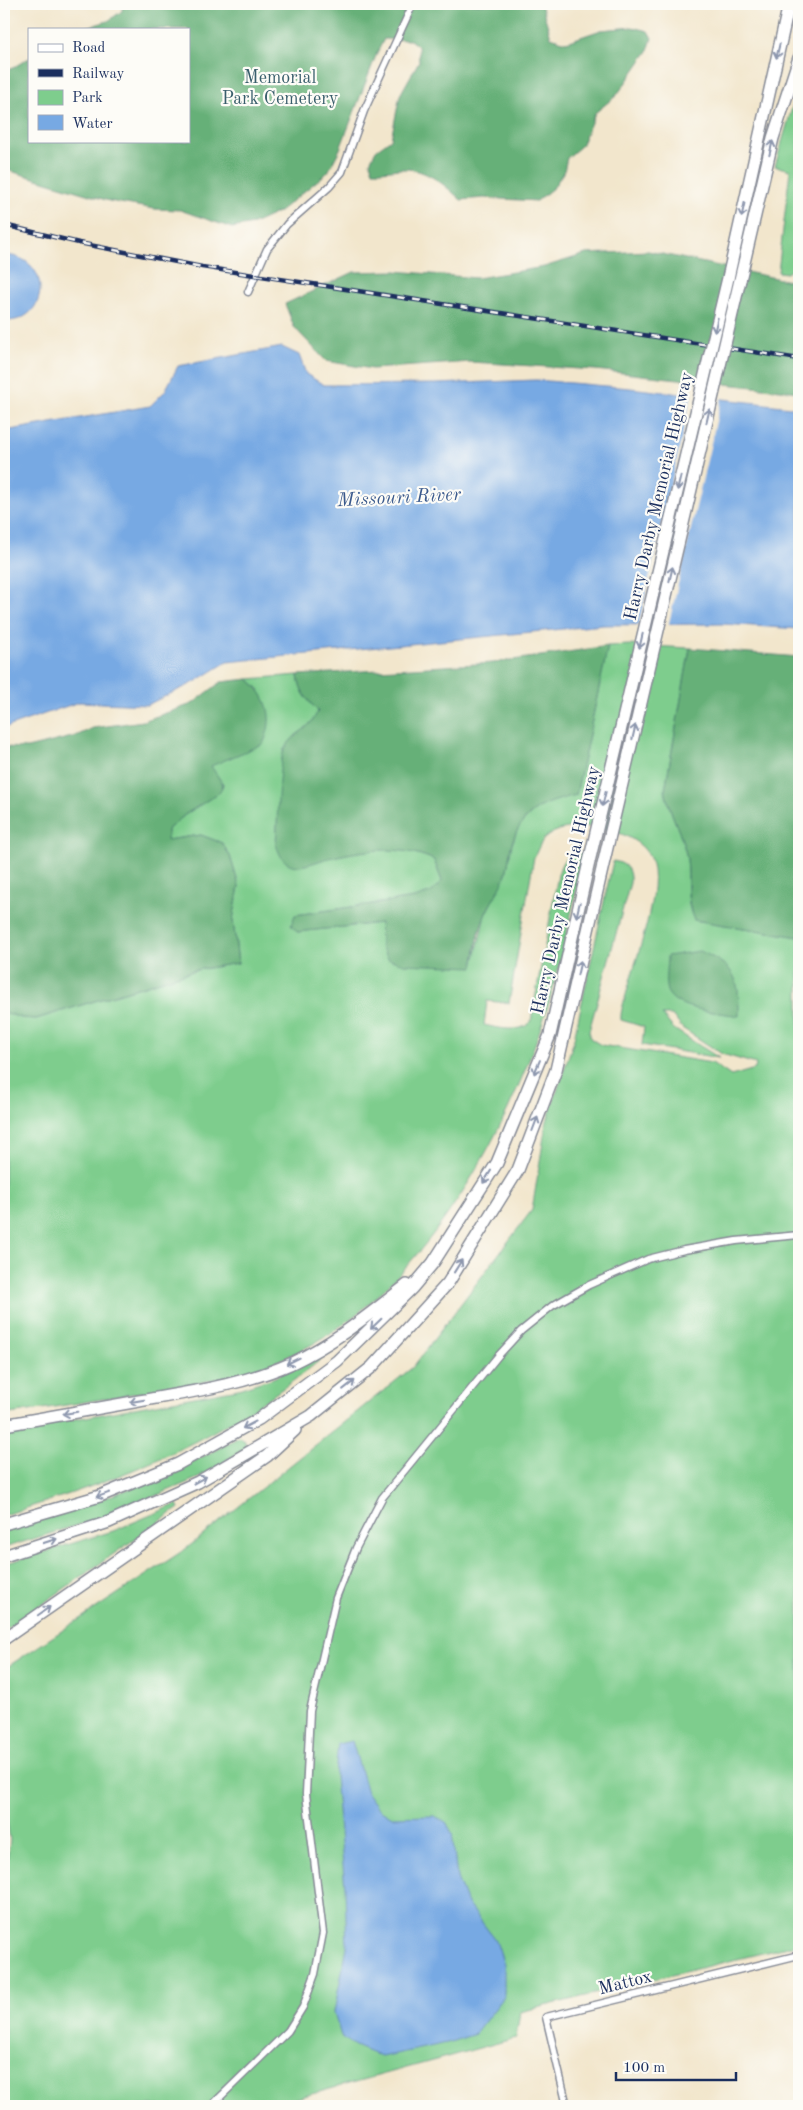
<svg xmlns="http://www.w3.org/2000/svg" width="803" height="2110" font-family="'Old Standard TT',serif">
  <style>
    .green { fill: #7ecd8d; stroke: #4c7e76 }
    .forest { fill: #66b078; stroke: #40706b }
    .water { fill: #77a9e3; stroke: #496ca0 }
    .pier { fill: #f2e6cc }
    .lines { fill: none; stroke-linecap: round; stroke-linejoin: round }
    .street-casing { stroke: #868a95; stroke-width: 9 }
    .highway-casing { stroke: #868a95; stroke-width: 14 }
    .street { stroke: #fff; stroke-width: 6 }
    .highway { stroke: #fff; stroke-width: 11 }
    .rail-casing { stroke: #1b2f5e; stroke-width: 4.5 }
    .rail { stroke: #fdfcf7; stroke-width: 2.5; stroke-dasharray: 8; stroke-linecap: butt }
    .highway-bridge-casing { stroke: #868a95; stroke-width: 14; stroke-linecap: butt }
    .highway-bridge { stroke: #fff; stroke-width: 11 }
    .oneway { stroke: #8d97ae }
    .labels { text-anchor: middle; stroke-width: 4.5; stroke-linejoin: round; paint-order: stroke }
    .park-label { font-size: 18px; fill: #395e6c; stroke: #fdfcf7 }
    .street-label { font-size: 18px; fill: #1b2f5e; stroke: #fdfcf7 }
    .water-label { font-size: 19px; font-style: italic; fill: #3b5a8d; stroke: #fdfcf7 }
  </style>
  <rect width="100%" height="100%" fill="#fdfcf7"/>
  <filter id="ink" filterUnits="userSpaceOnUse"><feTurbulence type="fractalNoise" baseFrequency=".02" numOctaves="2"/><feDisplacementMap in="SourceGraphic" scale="10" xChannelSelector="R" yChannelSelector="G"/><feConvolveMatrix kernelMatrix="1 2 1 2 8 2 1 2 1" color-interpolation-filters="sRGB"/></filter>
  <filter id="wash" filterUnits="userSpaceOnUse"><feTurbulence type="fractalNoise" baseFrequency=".0096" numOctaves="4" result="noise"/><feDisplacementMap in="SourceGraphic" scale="20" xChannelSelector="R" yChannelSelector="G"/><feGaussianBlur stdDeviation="1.12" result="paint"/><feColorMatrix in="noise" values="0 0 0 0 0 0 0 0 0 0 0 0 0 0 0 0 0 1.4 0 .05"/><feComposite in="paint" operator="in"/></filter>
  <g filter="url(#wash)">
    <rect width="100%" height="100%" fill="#f2e6cc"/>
    <!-- green -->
    <path class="green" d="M 799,84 L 799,264 L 787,273 L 778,272 L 790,170 L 775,166 Z
      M 630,645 L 690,648 L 665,790 C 669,813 683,835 687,859 C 690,880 684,900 694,920 L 799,937 L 799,1944 L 520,2012 L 516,2038 L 268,2106 L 4,2106 L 4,1882 L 10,1840 L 4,1804 L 4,1669 L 187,1548 L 413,1367 L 532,1210 L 546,1124 L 573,1043 L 613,861 C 626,863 631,869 630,883 L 589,1031 L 591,1039 L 601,1045 L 712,1063 L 731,1076 L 755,1069 L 756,1064 L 722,1054 L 682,1028 L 672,1015 L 662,1015 L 674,1029 L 719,1058 L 642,1045 L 644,1027 L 621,1020 C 620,1011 625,1000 627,991 C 636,958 663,888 650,858 C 637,827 566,815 543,840 C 539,845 537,852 534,857 L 509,1003 L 487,1001 L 484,1025 C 498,1028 522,1034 531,1021 L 558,875 C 562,860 568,850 585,854 C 571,910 561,969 542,1024 C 500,1151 407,1311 277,1361 C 232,1378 185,1386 137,1393 C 93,1401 48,1408 4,1415 L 4,1012 L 21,1018 L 36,1019 L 196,970 L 238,963 L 233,920 L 239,886 L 230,856 L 222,843 L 201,835 L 167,840 L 167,830 L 186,814 L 220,792 L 223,784 L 210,766 L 260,690 L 248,679 L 298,675 C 300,691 306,699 318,711 L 312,724 L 296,735 L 284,749 L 281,765 L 276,844 L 303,865 C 344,853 393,840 434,860 L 442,881 L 432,892 L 415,898 L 295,915 L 297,932 L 381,923 L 381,946 L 473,967 L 485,915 L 506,874 L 512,844 L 519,826 L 533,812 L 547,802 L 576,795 L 608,646 Z
      M 324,1354 L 325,1356 C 226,1438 126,1478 4,1515 L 4,1432 L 238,1389 L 273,1378 Z
      M 239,1437 L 245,1441 L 246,1448 L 198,1478 L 113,1514 L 4,1548 L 4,1531 C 84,1506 166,1480 239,1437 Z
      M 177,1504 L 179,1508 L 4,1631 L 4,1564 L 113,1531 Z"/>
    <!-- forest -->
    <path class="forest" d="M 123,4 L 541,4 L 551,37 L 566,42 L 601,30 L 632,27 L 648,31 L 652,38 L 648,51 L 617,95 L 595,113 L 581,146 L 567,158 L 564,171 L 554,187 L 537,201 L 484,198 L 461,200 C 446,186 429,171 408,169 C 396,168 385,172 373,171 L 370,162 L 376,150 L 391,139 L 400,95 L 419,61 L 418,46 L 410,40 L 384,39 L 377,53 L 340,149 L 328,172 L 279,212 L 253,224 L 232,228 L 180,210 L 154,209 L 109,201 L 4,169 L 4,73 L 29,58 L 29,141 L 189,141 L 189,29 L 81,29 L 108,21 L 122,11 Z
      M 648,251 L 799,283 L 799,392 L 595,370 L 471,362 L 372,369 L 326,361 L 294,327 L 285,304 L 354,272 L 395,271 L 477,278 L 544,267 L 586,254 Z
      M 608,646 L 576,795 C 545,803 523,810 512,843 C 509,853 509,864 506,873 C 502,888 491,901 485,915 C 478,931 476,950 473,967 L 404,964 L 388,959 L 381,946 L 380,923 L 297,932 L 291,925 L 295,915 L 415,898 L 432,892 L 442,881 L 434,860 C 401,844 360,850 325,859 C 315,862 302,868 292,865 C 282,862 279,853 276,844 C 278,825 277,762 285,748 C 296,731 309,731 318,711 C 306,699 300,691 298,675 L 493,663 Z
      M 690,648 L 799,657 L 799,937 L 694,920 C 685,900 690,880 687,859 C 683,835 669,813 665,790 Z
      M 248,679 C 269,697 275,719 263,744 L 211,766 L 223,784 L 220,792 L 186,814 L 167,830 L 167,840 L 201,835 L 222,843 L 230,856 L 239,886 L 233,920 L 238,963 L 196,970 L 36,1019 L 21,1018 L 4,1012 L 4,747 L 27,748 L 76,736 L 93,728 L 143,721 L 192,704 L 221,682 Z
      M 700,951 C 737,968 739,977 739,1016 C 720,1012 675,1011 667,991 C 664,982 667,966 667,956 Z"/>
    <!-- water -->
    <path class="water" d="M 4,255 C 53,256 51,323 4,321 Z
      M 282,347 L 299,355 L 306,374 L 324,385 L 436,384 L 536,380 L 630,388 L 799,408 L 799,629 L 722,624 L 603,625 L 227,662 L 193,683 L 147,705 L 79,702 L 4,728 L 4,431 L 150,406 L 165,391 L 178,366 Z
      M 352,1741 L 367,1793 L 378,1808 L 392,1817 L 434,1816 L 446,1822 L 452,1833 L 457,1878 L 466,1901 L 496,1941 L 504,1965 L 504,1997 L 475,2034 L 447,2043 L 381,2057 L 355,2046 L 341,2036 L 334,2012 L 347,1947 L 345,1887 L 335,1776 L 338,1744 Z"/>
    <!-- pier -->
    <path class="pier" d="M 692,393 L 722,396 L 668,627 L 638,627 Z"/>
  </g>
  <g filter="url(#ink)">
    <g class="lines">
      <defs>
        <path id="street" d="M 248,292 L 267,249 L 287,224 L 329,187 L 342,172 L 364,111 L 413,4
          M 211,2106 L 288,2031 L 303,2007 L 315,1974 L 323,1933 L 306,1794 L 310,1711 L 336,1598 L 356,1548 L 382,1498 L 498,1356 L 521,1331 L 552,1306 L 589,1285 L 648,1259 L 684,1250 L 736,1241 L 799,1235
          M 567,2106 L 546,2017 L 799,1955"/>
        <path id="highway" d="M 728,278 L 789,4
          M 740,280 L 773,138 L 799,58
          M 4,1425 C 49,1417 94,1409 139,1401 C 190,1392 242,1385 290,1364 C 333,1344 370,1314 407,1285
          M 4,1524 L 100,1496 L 178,1464 L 259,1419 L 337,1361 L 412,1288 L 433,1263 L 497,1163 L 550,1035 L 589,862
          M 4,1556 L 109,1522 L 198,1482 L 311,1416 L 372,1367 L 448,1283 L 518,1170 L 556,1070 L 603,865
          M 4,1639 L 267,1456 L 295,1430"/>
      </defs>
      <!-- street casing -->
      <use href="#street" class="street-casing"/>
      <!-- highway casing -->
      <use href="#highway" class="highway-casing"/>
      <!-- street -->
      <use href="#street" class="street"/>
      <!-- highway -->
      <use href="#highway" class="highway"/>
      <defs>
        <path id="rail" d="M 4,225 L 79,243 L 202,267 L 799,359"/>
      </defs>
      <!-- rail casing -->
      <use href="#rail" class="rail-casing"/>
      <!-- rail -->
      <use href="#rail" class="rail"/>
      <defs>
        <path id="highway-bridge" d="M 589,862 L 728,278
          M 603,865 L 740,280"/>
      </defs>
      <!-- highway-bridge casing -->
      <use href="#highway-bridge" class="highway-bridge-casing"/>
      <!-- highway-bridge -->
      <use href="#highway-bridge" class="highway-bridge"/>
    </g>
    <!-- one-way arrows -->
    <defs><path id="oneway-shaft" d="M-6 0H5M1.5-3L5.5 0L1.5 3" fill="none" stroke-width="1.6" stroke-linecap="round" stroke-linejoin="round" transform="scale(1.25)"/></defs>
    <g class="oneway">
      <use href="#oneway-shaft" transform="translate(778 51) rotate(103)"/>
      <use href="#oneway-shaft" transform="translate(771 148) rotate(-77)"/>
      <use href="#oneway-shaft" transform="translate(743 210) rotate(102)"/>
      <use href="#oneway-shaft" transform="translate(716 325) rotate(103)"/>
      <use href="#oneway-shaft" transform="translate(708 416) rotate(-77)"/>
      <use href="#oneway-shaft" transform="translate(679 483) rotate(103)"/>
      <use href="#oneway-shaft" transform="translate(671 574) rotate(-77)"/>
      <use href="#oneway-shaft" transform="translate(641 641) rotate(103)"/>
      <use href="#oneway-shaft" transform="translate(634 732) rotate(-77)"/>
      <use href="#oneway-shaft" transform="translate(604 799) rotate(103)"/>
      <use href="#oneway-shaft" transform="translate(578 910) rotate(103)"/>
      <use href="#oneway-shaft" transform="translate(579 968) rotate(-77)"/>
      <use href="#oneway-shaft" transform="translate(537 1067) rotate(113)"/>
      <use href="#oneway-shaft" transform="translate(535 1124) rotate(-69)"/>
      <use href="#oneway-shaft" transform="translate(487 1177) rotate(122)"/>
      <use href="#oneway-shaft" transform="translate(458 1266) rotate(-58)"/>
      <use href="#oneway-shaft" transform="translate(376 1324) rotate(136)"/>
      <use href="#oneway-shaft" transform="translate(293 1361) rotate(154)"/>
      <use href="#oneway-shaft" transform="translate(349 1385) rotate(-38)"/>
      <use href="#oneway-shaft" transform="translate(137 1401) rotate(170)"/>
      <use href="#oneway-shaft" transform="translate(70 1413) rotate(170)"/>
      <use href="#oneway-shaft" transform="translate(249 1425) rotate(152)"/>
      <use href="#oneway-shaft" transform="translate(200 1480) rotate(-29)"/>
      <use href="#oneway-shaft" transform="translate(103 1495) rotate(160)"/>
      <use href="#oneway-shaft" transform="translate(50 1541) rotate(-18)"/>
      <use href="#oneway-shaft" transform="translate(44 1611) rotate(-35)"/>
    </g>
  </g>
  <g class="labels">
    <!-- park labels -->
    <g class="park-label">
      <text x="280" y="83">Memorial<tspan x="280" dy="21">Park Cemetery</tspan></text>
    </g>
    <!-- street labels -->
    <g class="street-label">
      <text transform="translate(658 496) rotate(-77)" y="6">Harry Darby Memorial Highway</text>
      <text transform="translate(565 890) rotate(-77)" y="6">Harry Darby Memorial Highway</text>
      <text transform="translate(625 1982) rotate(-14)" y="6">Mattox</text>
    </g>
    <!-- water labels -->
    <g class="water-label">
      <text transform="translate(399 496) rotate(-3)" y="7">Missouri River</text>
    </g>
  </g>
  <!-- margin -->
  <rect width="803" height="2110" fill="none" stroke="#fdfcf7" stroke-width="20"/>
  <!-- legend -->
  <rect x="28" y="28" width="162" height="115" fill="#fdfcf7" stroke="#a3aaba"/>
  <rect x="38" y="44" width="25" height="8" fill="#ffffff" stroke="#a3aaba"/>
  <text x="72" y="52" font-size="15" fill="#1b2f5e">Road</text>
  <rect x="38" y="69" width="25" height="8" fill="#1b2f5e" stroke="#a3aaba"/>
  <text x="72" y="78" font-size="15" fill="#1b2f5e">Railway</text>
  <rect x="38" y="90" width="25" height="15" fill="#7ecd8d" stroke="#a3aaba"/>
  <text x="72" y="102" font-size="15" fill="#1b2f5e">Park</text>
  <rect x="38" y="115" width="25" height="15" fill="#77a9e3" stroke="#a3aaba"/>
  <text x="72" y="128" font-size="15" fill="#1b2f5e">Water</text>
  <!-- scale -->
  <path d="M616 2072v8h120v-8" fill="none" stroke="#1b2f5e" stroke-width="2.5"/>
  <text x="623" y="2072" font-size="15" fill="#1b2f5e" stroke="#fdfcf7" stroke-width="4" paint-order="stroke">100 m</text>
</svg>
